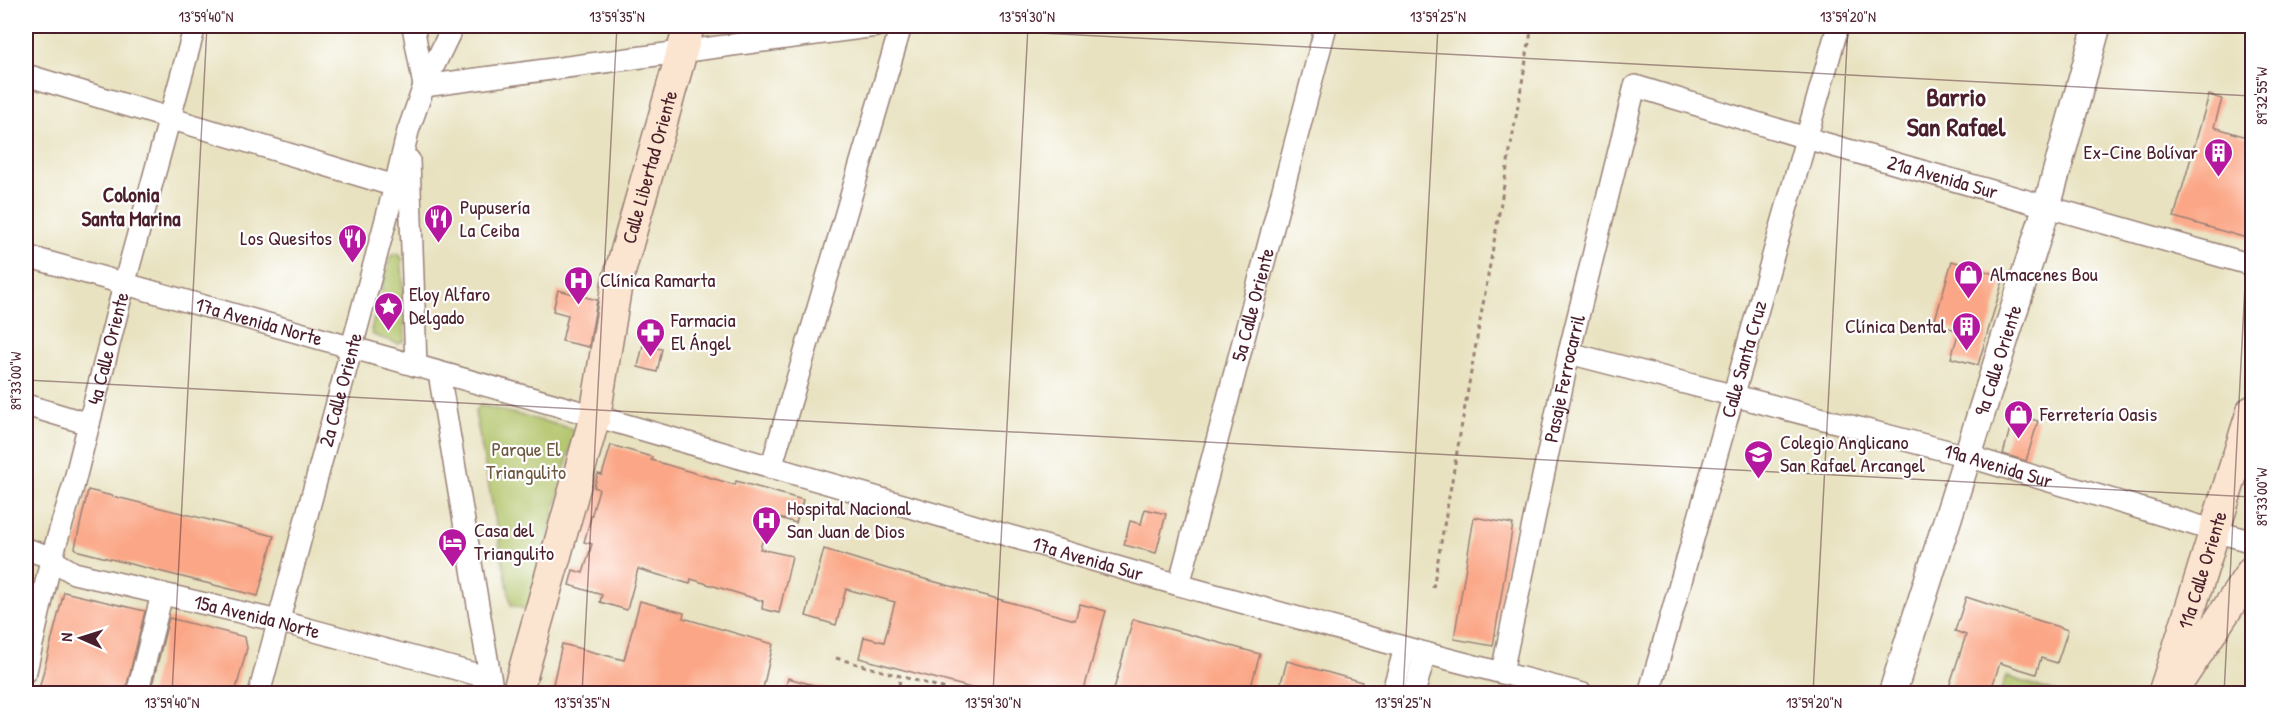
<svg xmlns="http://www.w3.org/2000/svg" width="2278" height="719" font-family="'Patrick Hand',sans-serif">
  <style>
    .green { fill: #aec164; stroke: #7c7048; stroke-width: 1.5 }
    .building { fill: #fba787 }
    .lines { fill: none; stroke-linecap: round; stroke-linejoin: round }
    .minor-casing { stroke: #998076; stroke-width: 24 }
    .tertiary-casing { stroke: #998076; stroke-width: 30 }
    .secondary-casing { stroke: #998076; stroke-width: 33 }
    .path { stroke: #998076; stroke-width: 3; stroke-dasharray: 4.5 4.5; stroke-linecap: butt }
    .minor { stroke: #fff; stroke-width: 21 }
    .tertiary { stroke: #fff; stroke-width: 27 }
    .secondary { stroke: #fce5d0; stroke-width: 30 }
    .ticks { fill: none; stroke: #4a1f2b; stroke-width: 1.5; stroke-opacity: 0.45 }
    .labels { text-anchor: middle; stroke-width: 4.5; stroke-linejoin: round; paint-order: stroke }
    .poi-label { font-size: 20px; fill: #4a1f2b; stroke: #fff; text-anchor: start }
    .street-label { font-size: 20px; fill: #4a1f2b; stroke: #fff }
    .park-label { font-size: 20px; fill: #6d583f; stroke: #fff }
    .neighbourhood-label { font-size: 21px; font-weight: bold; fill: #4a1f2b; stroke: #fff }
    .district-label { font-size: 26px; font-weight: bold; fill: #4a1f2b; stroke: #fff }
    .neatline { fill: none; stroke: #4a1f2b; stroke-width: 2 }
    .ticks-label { font-size: 15px; text-anchor: middle; fill: #4a1f2b }
  </style>
  <rect width="100%" height="100%" fill="#fff"/>
  <filter id="ink" filterUnits="userSpaceOnUse"><feTurbulence type="fractalNoise" baseFrequency=".0167" numOctaves="2"/><feDisplacementMap in="SourceGraphic" scale="12" xChannelSelector="R" yChannelSelector="G"/><feConvolveMatrix kernelMatrix="1 2 1 2 8 2 1 2 1" color-interpolation-filters="sRGB"/></filter>
  <filter id="wash" filterUnits="userSpaceOnUse"><feTurbulence type="fractalNoise" baseFrequency=".008" numOctaves="4" result="noise"/><feDisplacementMap in="SourceGraphic" scale="24" xChannelSelector="R" yChannelSelector="G"/><feGaussianBlur stdDeviation="1.35" result="paint"/><feColorMatrix in="noise" values="0 0 0 0 0 0 0 0 0 0 0 0 0 0 0 0 0 1.4 0 .05"/><feComposite in="paint" operator="in"/></filter>
  <g filter="url(#wash)">
    <rect width="100%" height="100%" fill="#e8e2c0"/>
    <!-- green -->
    <path class="green" d="M 395,253 L 399,254 L 402,259 L 405,338 L 404,341 L 398,344 L 373,335 L 371,330 L 390,257 Z
      M 480,405 L 570,428 L 574,433 L 531,606 L 524,609 L 511,605 L 475,412 Z
      M 2006,676 L 2058,693 L 2000,693 Z"/>
    <g id="blocks">
      <!-- building -->
      <path class="building" d="M 2209,95 L 2222,99 L 2214,127 L 2253,139 L 2253,240 L 2174,217 Z
        M 1952,261 L 2004,277 L 1978,365 L 1951,358 L 1959,331 L 1934,323 Z
        M 558,290 L 597,300 L 589,347 L 562,341 L 568,315 L 553,311 Z
        M 643,345 L 662,349 L 657,372 L 638,367 Z
        M 2014,414 L 2038,421 L 2026,461 L 2003,454 Z
        M 611,445 L 652,457 L 651,460 L 735,485 L 736,481 L 803,500 L 796,523 L 770,515 L 760,549 L 792,556 L 779,613 L 762,609 L 763,601 L 691,579 L 690,584 L 638,569 L 627,610 L 600,602 L 602,595 L 569,585 L 573,570 L 583,573 L 592,544 L 584,542 L 599,489 L 594,487 L 598,474 L 602,475 Z
        M 88,490 L 274,536 L 258,596 L 79,551 L 75,548 L 76,543 Z
        M 1145,509 L 1166,514 L 1156,553 L 1124,545 L 1130,521 L 1141,524 Z
        M 1474,517 L 1513,524 L 1493,646 L 1454,639 Z
        M 824,549 L 888,569 L 1075,620 L 1080,604 L 1106,611 L 1083,693 L 990,693 L 859,658 L 864,637 L 884,642 L 895,602 L 846,589 L 836,625 L 806,616 Z
        M 64,592 L 145,611 L 125,693 L 38,693 Z
        M 1966,597 L 2068,630 L 2057,663 L 2041,658 L 2036,674 L 2000,663 L 1990,693 L 1947,693 L 1966,635 L 1955,631 Z
        M 640,601 L 684,613 L 683,618 L 773,644 L 762,693 L 551,693 L 562,644 L 624,660 Z
        M 169,618 L 245,637 L 247,648 L 235,693 L 150,693 Z
        M 1133,619 L 1260,654 L 1249,693 L 1113,693 Z
        M 1287,661 L 1362,682 L 1359,693 L 1278,693 Z
        M 788,678 L 828,689 L 827,693 L 784,693 Z"/>
    </g>
  </g>
  <g filter="url(#ink)">
    <use href="#blocks" fill-opacity="0" stroke="#998076" stroke-width="1.5"/>
    <g class="lines">
      <defs>
        <g id="minor">
          <path d="M 413,26 L 424,86"/>
          <path d="M 26,75 L 395,186"/>
          <path d="M 424,86 L 876,26"/>
          <path d="M 409,160 L 416,366"/>
          <path id="s1" d="M 26,256 L 595,416 L 1179,585 L 1425,653 L 1583,694"/>
          <path id="s2" d="M 1569,353 L 1967,456 L 2252,542"/>
          <path d="M 439,373 L 493,694"/>
          <path d="M 26,405 L 89,424"/>
          <path d="M 771,468 L 901,26"/>
          <path id="s3" d="M 26,549 L 44,555 L 74,573 L 278,621 L 490,678"/>
          <path id="s4" d="M 1179,585 L 1326,26"/>
          <path id="s5" d="M 26,671 L 51,560 L 73,487 L 124,285 L 195,26"/>
          <path id="s6" d="M 1502,672 L 1569,353 L 1635,86 L 1806,138 L 2252,265"/>
          <path d="M 137,694 L 162,594"/>
          <path id="s7" d="M 259,694 L 395,186 L 408,131 L 424,86 L 453,26"/>
          <path d="M 1392,694 L 1405,648"/>
          <path d="M 1414,694 L 1425,653"/>
          <path id="s8" d="M 1649,694 L 1838,26"/>
        </g>
        <g id="tertiary">
          <path id="s9" d="M 1892,694 L 2047,206 L 2097,26"/>
        </g>
        <g id="secondary">
          <path d="M 2178,683 L 2252,571"/>
          <path id="s10" d="M 517,694 L 595,416 L 617,283 L 689,26"/>
          <path id="s11" d="M 2163,694 C 2194,600 2222,505 2252,411"/>
        </g>
      </defs>
      <!-- minor casing -->
      <use href="#minor" class="minor-casing"/>
      <!-- tertiary casing -->
      <use href="#tertiary" class="tertiary-casing"/>
      <!-- secondary casing -->
      <use href="#secondary" class="secondary-casing"/>
      <!-- path -->
      <path class="path" d="M 1433,588 L 1532,26
        M 836,658 L 964,694
        M 897,694 L 901,676"/>
      <!-- minor -->
      <use href="#minor" class="minor"/>
      <!-- tertiary -->
      <use href="#tertiary" class="tertiary"/>
      <!-- secondary -->
      <use href="#secondary" class="secondary"/>
    </g>
  </g>
  <!-- ticks -->
  <path class="ticks" d="M 906,26 L 2252,96M 26,380 L 2252,497M 172,694 L 207,26M 582,694 L 617,26M 993,694 L 1028,26M 1403,694 L 1438,26M 1813,694 L 1848,26M 2224,694 L 2252,149"/>
  <!-- icons -->
  <defs>
    <symbol id="building-pin" viewBox="-11 -11 22 30"><path d="M0 17L-7.5 6A9.5 9.5 0 1 1 7.5 6Z" fill="#b5179e" stroke="#fff"/><path d="M-4-6H4V6H1V3H-1V6H-4ZM-2.5-4.3h1.7v1.8h-1.7ZM.8-4.3h1.7v1.8H.8ZM-2.5-1h1.7V.8h-1.7ZM.8-1h1.7V.8H.8Z" fill="#fff"/></symbol>
    <symbol id="restaurant-pin" viewBox="-11 -11 22 30"><path d="M0 17L-7.5 6A9.5 9.5 0 1 1 7.5 6Z" fill="#b5179e" stroke="#fff"/><path d="M-5-6h1v4h1v-4h1v4h1v-4h1v5L-1.5 .5V6h-2V.5L-5-1ZM5-6V6H3V1.5H1.5Q1.5-4 5-6Z" fill="#fff"/></symbol>
    <symbol id="shop-pin" viewBox="-11 -11 22 30"><path d="M0 17L-7.5 6A9.5 9.5 0 1 1 7.5 6Z" fill="#b5179e" stroke="#fff"/><path d="M-5-2.5h2.3a2.7 3.5 0 0 1 5.4 0H5L5.5 6h-11ZM-1.5-2.5h3a1.5 2.3 0 0 0-3 0Z" fill="#fff"/></symbol>
    <symbol id="hospital-pin" viewBox="-11 -11 22 30"><path d="M0 17L-7.5 6A9.5 9.5 0 1 1 7.5 6Z" fill="#b5179e" stroke="#fff"/><path d="M-5-5h3v3.5h4V-5h3V5h-3V1.5h-4V5h-3Z" fill="#fff"/></symbol>
    <symbol id="sight-pin" viewBox="-11 -11 22 30"><path d="M0 17L-7.5 6A9.5 9.5 0 1 1 7.5 6Z" fill="#b5179e" stroke="#fff"/><path d="M0-6L1.8-2.2L6-1.7L2.9 1.2L3.7 5.4L0 3.3L-3.7 5.4L-2.9 1.2L-6-1.7L-1.8-2.2Z" fill="#fff"/></symbol>
    <symbol id="pharmacy-pin" viewBox="-11 -11 22 30"><path d="M0 17L-7.5 6A9.5 9.5 0 1 1 7.5 6Z" fill="#b5179e" stroke="#fff"/><path d="M-2-6h4v4h4v4h-4v4h-4v-4h-4v-4h4Z" fill="#fff"/></symbol>
    <symbol id="school-pin" viewBox="-11 -11 22 30"><path d="M0 17L-7.5 6A9.5 9.5 0 1 1 7.5 6Z" fill="#b5179e" stroke="#fff"/><path d="M0-5L7-2L0 1L-7-2ZM-4 1L0 2.5L4 1V4Q0 6-4 4Z" fill="#fff"/></symbol>
    <symbol id="hotel-pin" viewBox="-11 -11 22 30"><path d="M0 17L-7.5 6A9.5 9.5 0 1 1 7.5 6Z" fill="#b5179e" stroke="#fff"/><path d="M-6-4.5h1.5V1H6V5H4.5V3h-9V5H-6ZM-4 0a1.8 1.8 0 1 1 3.6 0ZM.5 0V-2.5h3Q6-2.5 6 0Z" fill="#fff"/></symbol>
  </defs>
  <g fill-rule="evenodd">
    <use href="#building-pin" x="2202" y="136" width="33" height="45"/>
    <use href="#restaurant-pin" x="422" y="202" width="33" height="45"/>
    <use href="#restaurant-pin" x="336" y="222" width="33" height="45"/>
    <use href="#shop-pin" x="1952" y="258" width="33" height="45"/>
    <use href="#hospital-pin" x="562" y="264" width="33" height="45"/>
    <use href="#sight-pin" x="372" y="290" width="33" height="45"/>
    <use href="#building-pin" x="1950" y="310" width="33" height="45"/>
    <use href="#pharmacy-pin" x="634" y="316" width="33" height="45"/>
    <use href="#shop-pin" x="2002" y="398" width="33" height="45"/>
    <use href="#school-pin" x="1742" y="438" width="33" height="45"/>
    <use href="#hospital-pin" x="750" y="504" width="33" height="45"/>
    <use href="#hotel-pin" x="436" y="526" width="33" height="45"/>
  </g>
  <g class="labels">
    <!-- poi labels -->
    <g class="poi-label">
      <text x="2198" y="159" text-anchor="end">Ex-Cine Bolívar</text>
      <text x="460" y="214">Pupusería<tspan x="460" dy="23">La Ceiba</tspan></text>
      <text x="332" y="245" text-anchor="end">Los Quesitos</text>
      <text x="1990" y="281">Almacenes Bou</text>
      <text x="600" y="287">Clínica Ramarta</text>
      <text x="409" y="301">Eloy Alfaro<tspan x="409" dy="23">Delgado</tspan></text>
      <text x="671" y="327">Farmacia<tspan x="671" dy="23">El Ángel</tspan></text>
      <text x="1946" y="333" text-anchor="end">Clínica Dental</text>
      <text x="2040" y="421">Ferretería Oasis</text>
      <text x="1780" y="449">Colegio Anglicano<tspan x="1780" dy="23">San Rafael Arcangel</tspan></text>
      <text x="787" y="515">Hospital Nacional<tspan x="787" dy="23">San Juan de Dios</tspan></text>
      <text x="474" y="537">Casa del<tspan x="474" dy="23">Triangulito</tspan></text>
    </g>
    <!-- street labels -->
    <g class="street-label">
      <text dy="7" stroke="none"><textPath href="#s10" startOffset="544">Calle Libertad Oriente</textPath></text>
      <text dy="7" stroke="none"><textPath href="#s6" startOffset="922">21a Avenida Sur</textPath></text>
      <text dy="7" stroke="none"><textPath href="#s4" startOffset="290">5a Calle Oriente</textPath></text>
      <text dy="7" stroke="none"><textPath href="#s1" startOffset="242">17a Avenida Norte</textPath></text>
      <text dy="7" stroke="none"><textPath href="#s5" startOffset="333">4a Calle Oriente</textPath></text>
      <text dy="7" stroke="none"><textPath href="#s8" startOffset="348">Calle Santa Cruz</textPath></text>
      <text dy="7" stroke="none"><textPath href="#s9" startOffset="350">9a Calle Oriente</textPath></text>
      <text dy="7" stroke="none"><textPath href="#s6" startOffset="300">Pasaje Ferrocarril</textPath></text>
      <text dy="7" stroke="none"><textPath href="#s7" startOffset="315">2a Calle Oriente</textPath></text>
      <text dy="7" stroke="none"><textPath href="#s2" startOffset="444">19a Avenida Sur</textPath></text>
      <text dy="7" stroke="none"><textPath href="#s1" startOffset="1104">17a Avenida Sur</textPath></text>
      <text dy="7" stroke="none"><textPath href="#s11" startOffset="130">11a Calle Oriente</textPath></text>
      <text dy="7" stroke="none"><textPath href="#s3" startOffset="242">15a Avenida Norte</textPath></text>
    </g>
    <!-- park labels -->
    <g class="park-label">
      <text x="526" y="456">Parque El<tspan x="526" dy="23">Triangulito</tspan></text>
    </g>
    <!-- neighbourhood labels -->
    <g class="neighbourhood-label">
      <text x="131" y="202">Colonia<tspan x="131" dy="24">Santa Marina</tspan></text>
    </g>
    <!-- district labels -->
    <g class="district-label">
      <text x="1956" y="106">Barrio<tspan x="1956" dy="30">San Rafael</tspan></text>
    </g>
  </g>
  <!-- margin -->
  <rect width="2278" height="719" fill="none" stroke="#fff" stroke-width="66"/>
  <!-- north arrow -->
  <g transform="translate(81 638) rotate(273)" stroke="#ffffff" stroke-width="4.5" paint-order="stroke">
  <path d="M0-4.5L10 22L0 15L-10 22Z" fill="#4a1f2b"/>
  <text y="-9" font-size="16" font-weight="bold" text-anchor="middle" fill="#4a1f2b">N</text>
  </g>
  <rect x="33" y="33" width="2212" height="653" class="neatline"/>
  <g class="ticks-label">
    <text x="206" y="22">13°59'40"N</text>
    <text x="617" y="22">13°59'35"N</text>
    <text x="1027" y="22">13°59'30"N</text>
    <text x="1438" y="22">13°59'25"N</text>
    <text x="1848" y="22">13°59'20"N</text>
    <text transform="translate(2262 96) rotate(-90)" y="5">89°32'55"W</text>
    <text transform="translate(16 381) rotate(-90)" y="5">89°33'00"W</text>
    <text transform="translate(2262 497) rotate(-90)" y="5">89°33'00"W</text>
    <text x="172" y="708">13°59'40"N</text>
    <text x="582" y="708">13°59'35"N</text>
    <text x="993" y="708">13°59'30"N</text>
    <text x="1403" y="708">13°59'25"N</text>
    <text x="1814" y="708">13°59'20"N</text>
  </g>
</svg>
